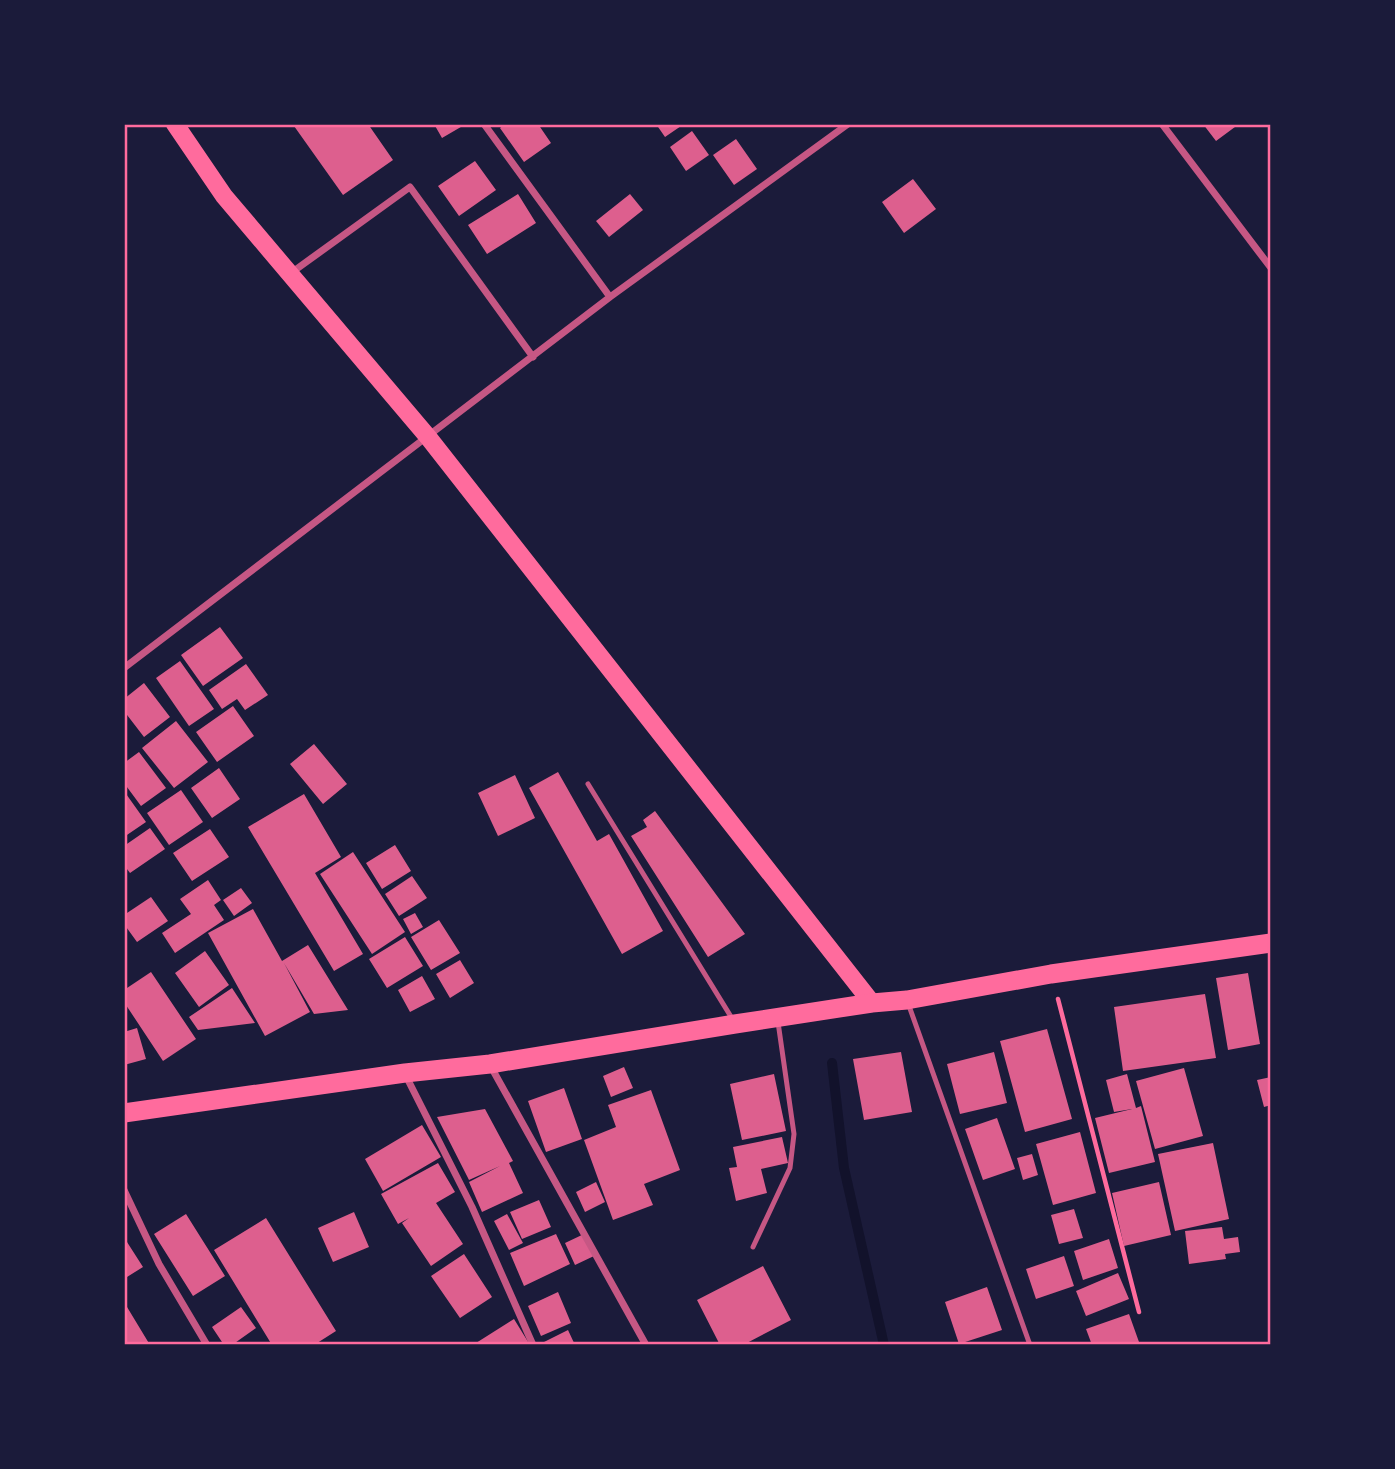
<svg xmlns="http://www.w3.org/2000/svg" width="1395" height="1469" font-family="'Playfair Display',serif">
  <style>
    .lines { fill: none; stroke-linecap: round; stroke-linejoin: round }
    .stream { stroke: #12122b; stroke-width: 10 }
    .building { fill: #dd5f8e }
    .path { stroke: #ff6b9d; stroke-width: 4.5 }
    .service { stroke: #c65784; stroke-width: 5 }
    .minor { stroke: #c65784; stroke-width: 7 }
    .primary { stroke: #ff6b9d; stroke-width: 18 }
    .trunk { stroke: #ff6b9d; stroke-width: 19 }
    .neatline { fill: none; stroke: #ff6b9d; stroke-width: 2.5 }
  </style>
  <rect width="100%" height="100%" fill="#1b1b3a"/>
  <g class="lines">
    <!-- stream -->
    <path class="stream" d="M 832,1063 L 844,1168 L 884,1345"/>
  </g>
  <!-- building -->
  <path class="building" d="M 297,124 L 368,124 L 393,160 L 343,195 L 294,126 Z
    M 434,124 L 466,124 L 442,138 Z
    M 505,124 L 538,124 L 551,143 L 524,162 L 500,128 Z
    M 656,124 L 684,124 L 665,137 Z
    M 1203,124 L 1239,124 L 1216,141 Z
    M 692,131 L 709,155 L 686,171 L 670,147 Z
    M 736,139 L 757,169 L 734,185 L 713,155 Z
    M 475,161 L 496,190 L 459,216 L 438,186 Z
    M 913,179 L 936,209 L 904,233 L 882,202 Z
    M 518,194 L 536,223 L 487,254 L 468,225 Z
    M 630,194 L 643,210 L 609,237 L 596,221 Z
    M 220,627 L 243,658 L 203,686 L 181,655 Z
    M 180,661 L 214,709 L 189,726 L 156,678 Z
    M 246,664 L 268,695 L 245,710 L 237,699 L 222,709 L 209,690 Z
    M 144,683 L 170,717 L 144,737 L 124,711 L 124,699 Z
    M 233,706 L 254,736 L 217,762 L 196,732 Z
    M 176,721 L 208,762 L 174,788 L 142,748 Z
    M 314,744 L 347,784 L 323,804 L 290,764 Z
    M 139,752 L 166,788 L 141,806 L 124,783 L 124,763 Z
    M 219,768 L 240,799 L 212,818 L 191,788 Z
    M 558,772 L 597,841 L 609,834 L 663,931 L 622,954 L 529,788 Z
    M 515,775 L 535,818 L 498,836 L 478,793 Z
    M 181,790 L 203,822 L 169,845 L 147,813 Z
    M 124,791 L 146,822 L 124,837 Z
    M 304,794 L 341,857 L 315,873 L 363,954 L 334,971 L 248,827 Z
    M 655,811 L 745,934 L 708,957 L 631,836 L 647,827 L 643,820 Z
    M 150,828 L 165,849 L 130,873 L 124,865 L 124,846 Z
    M 210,829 L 229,857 L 192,881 L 173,853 Z
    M 395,845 L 411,871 L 382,889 L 366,863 Z
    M 353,852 L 405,932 L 372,954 L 320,874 Z
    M 412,876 L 427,898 L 399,916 L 385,894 Z
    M 208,880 L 221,900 L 214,905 L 224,920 L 175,953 L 162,933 L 191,914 L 180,899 Z
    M 241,888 L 252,903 L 234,916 L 223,900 Z
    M 151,897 L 168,921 L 137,942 L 124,924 L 124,915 Z
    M 253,909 L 282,961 L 308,945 L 348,1010 L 314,1014 L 284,963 L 310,1012 L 265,1036 L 208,933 Z
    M 415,913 L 423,927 L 411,934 L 403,919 Z
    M 439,920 L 460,953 L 431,970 L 411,937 Z
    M 405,937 L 423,966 L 387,988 L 369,959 Z
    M 205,951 L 229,985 L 199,1007 L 175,973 Z
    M 460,960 L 474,983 L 450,998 L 436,974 Z
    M 151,972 L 196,1039 L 163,1061 L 124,1002 L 124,990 Z
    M 1248,973 L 1260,1044 L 1228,1050 L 1216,978 Z
    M 422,976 L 435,999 L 410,1012 L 398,990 Z
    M 232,988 L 255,1023 L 198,1030 L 189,1017 Z
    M 1205,994 L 1216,1058 L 1123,1071 L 1114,1007 Z
    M 137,1028 L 146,1059 L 124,1065 L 124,1032 Z
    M 1047,1029 L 1072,1119 L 1025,1132 L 1000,1041 Z
    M 901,1052 L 912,1112 L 864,1120 L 853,1059 Z
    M 994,1052 L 1007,1103 L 960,1114 L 947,1064 Z
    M 624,1067 L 633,1088 L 611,1097 L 603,1076 Z
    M 1184,1068 L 1203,1136 L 1155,1149 L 1136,1081 Z
    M 774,1074 L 786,1131 L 742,1140 L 730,1084 Z
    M 1127,1074 L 1136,1108 L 1141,1106 L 1155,1162 L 1109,1173 L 1095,1118 L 1132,1109 L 1114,1112 L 1106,1080 Z
    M 1271,1077 L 1271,1105 L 1264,1107 L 1257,1080 Z
    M 564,1088 L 582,1139 L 546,1152 L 528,1101 Z
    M 651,1090 L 680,1170 L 644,1184 L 653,1205 L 613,1220 L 584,1140 L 616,1127 L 608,1105 Z
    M 485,1109 L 513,1161 L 509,1163 L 523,1193 L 482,1212 L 469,1182 L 500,1166 L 469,1180 L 437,1117 Z
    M 997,1118 L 1015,1169 L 983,1180 L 965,1129 Z
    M 422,1125 L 441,1157 L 383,1191 L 365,1159 Z
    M 1080,1132 L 1096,1193 L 1053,1205 L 1036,1144 Z
    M 782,1137 L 788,1163 L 761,1169 L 767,1193 L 736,1201 L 729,1168 L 737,1167 L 733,1147 Z
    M 1213,1143 L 1229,1219 L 1175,1231 L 1158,1154 Z
    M 1032,1154 L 1038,1175 L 1023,1180 L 1017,1158 Z
    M 438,1163 L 455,1192 L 436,1203 L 463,1244 L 431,1266 L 402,1223 L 409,1218 L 398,1224 L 381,1194 Z
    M 596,1182 L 605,1202 L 585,1212 L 576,1192 Z
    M 1159,1182 L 1171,1235 L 1124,1246 L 1112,1193 Z
    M 539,1200 L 551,1227 L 522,1239 L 510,1212 Z
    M 1074,1209 L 1083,1238 L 1059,1244 L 1051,1215 Z
    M 354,1212 L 369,1247 L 333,1262 L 318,1228 Z
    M 186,1214 L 225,1276 L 193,1296 L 154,1234 Z
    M 507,1214 L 523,1243 L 509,1250 L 494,1221 Z
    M 266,1218 L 336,1331 L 314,1345 L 272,1345 L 214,1250 Z
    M 1222,1227 L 1224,1239 L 1238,1237 L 1240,1252 L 1225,1254 L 1226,1259 L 1189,1264 L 1185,1231 Z
    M 556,1234 L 570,1264 L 524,1286 L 510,1253 Z
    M 584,1234 L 594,1256 L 575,1265 L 565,1243 Z
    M 1109,1239 L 1118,1268 L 1083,1280 L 1074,1251 Z
    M 127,1242 L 143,1267 L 127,1277 L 124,1272 L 124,1243 Z
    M 464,1254 L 492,1297 L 460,1318 L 431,1276 Z
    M 1064,1256 L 1074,1286 L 1036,1299 L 1026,1269 Z
    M 763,1266 L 791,1320 L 743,1345 L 720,1345 L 697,1300 Z
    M 1118,1273 L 1129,1299 L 1086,1316 L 1076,1291 Z
    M 987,1287 L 1002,1330 L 959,1344 L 945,1302 Z
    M 558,1292 L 571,1323 L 541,1336 L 528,1306 Z
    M 124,1302 L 150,1345 L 124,1345 Z
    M 241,1307 L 256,1328 L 232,1345 L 224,1345 L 212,1327 Z
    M 1129,1314 L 1139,1342 L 1131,1345 L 1092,1345 L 1086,1329 Z
    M 514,1319 L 530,1345 L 477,1345 L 476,1343 Z
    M 568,1330 L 575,1345 L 543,1345 L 542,1343 Z"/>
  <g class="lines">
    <!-- path -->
    <path class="path" d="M 1058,999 L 1139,1312"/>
    <!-- service -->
    <path class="service" d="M 588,784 L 733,1020
      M 908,1003 L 1030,1345
      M 753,1247 L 790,1168 L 794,1134 L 778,1022"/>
    <!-- minor -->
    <path class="minor" d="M 484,124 L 610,297
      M 1162,124 L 1271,268
      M 291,273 L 410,187 L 533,357
      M 124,668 L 610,297 L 848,124
      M 490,1065 L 646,1345
      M 405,1074 L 472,1207 L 533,1345
      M 124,1190 L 159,1264 L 207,1345"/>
    <!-- primary -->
    <path class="primary" d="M 175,124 L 224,196 L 428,437 L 872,1003"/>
    <!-- trunk -->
    <path class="trunk" d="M 124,1113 L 405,1073 L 490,1064 L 735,1024 L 872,1003 L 907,1000 L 1051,974 L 1271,943"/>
  </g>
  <!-- border -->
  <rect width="1395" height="1469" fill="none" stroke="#1b1b3a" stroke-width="252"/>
  <rect x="126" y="126" width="1143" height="1217" class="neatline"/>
</svg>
